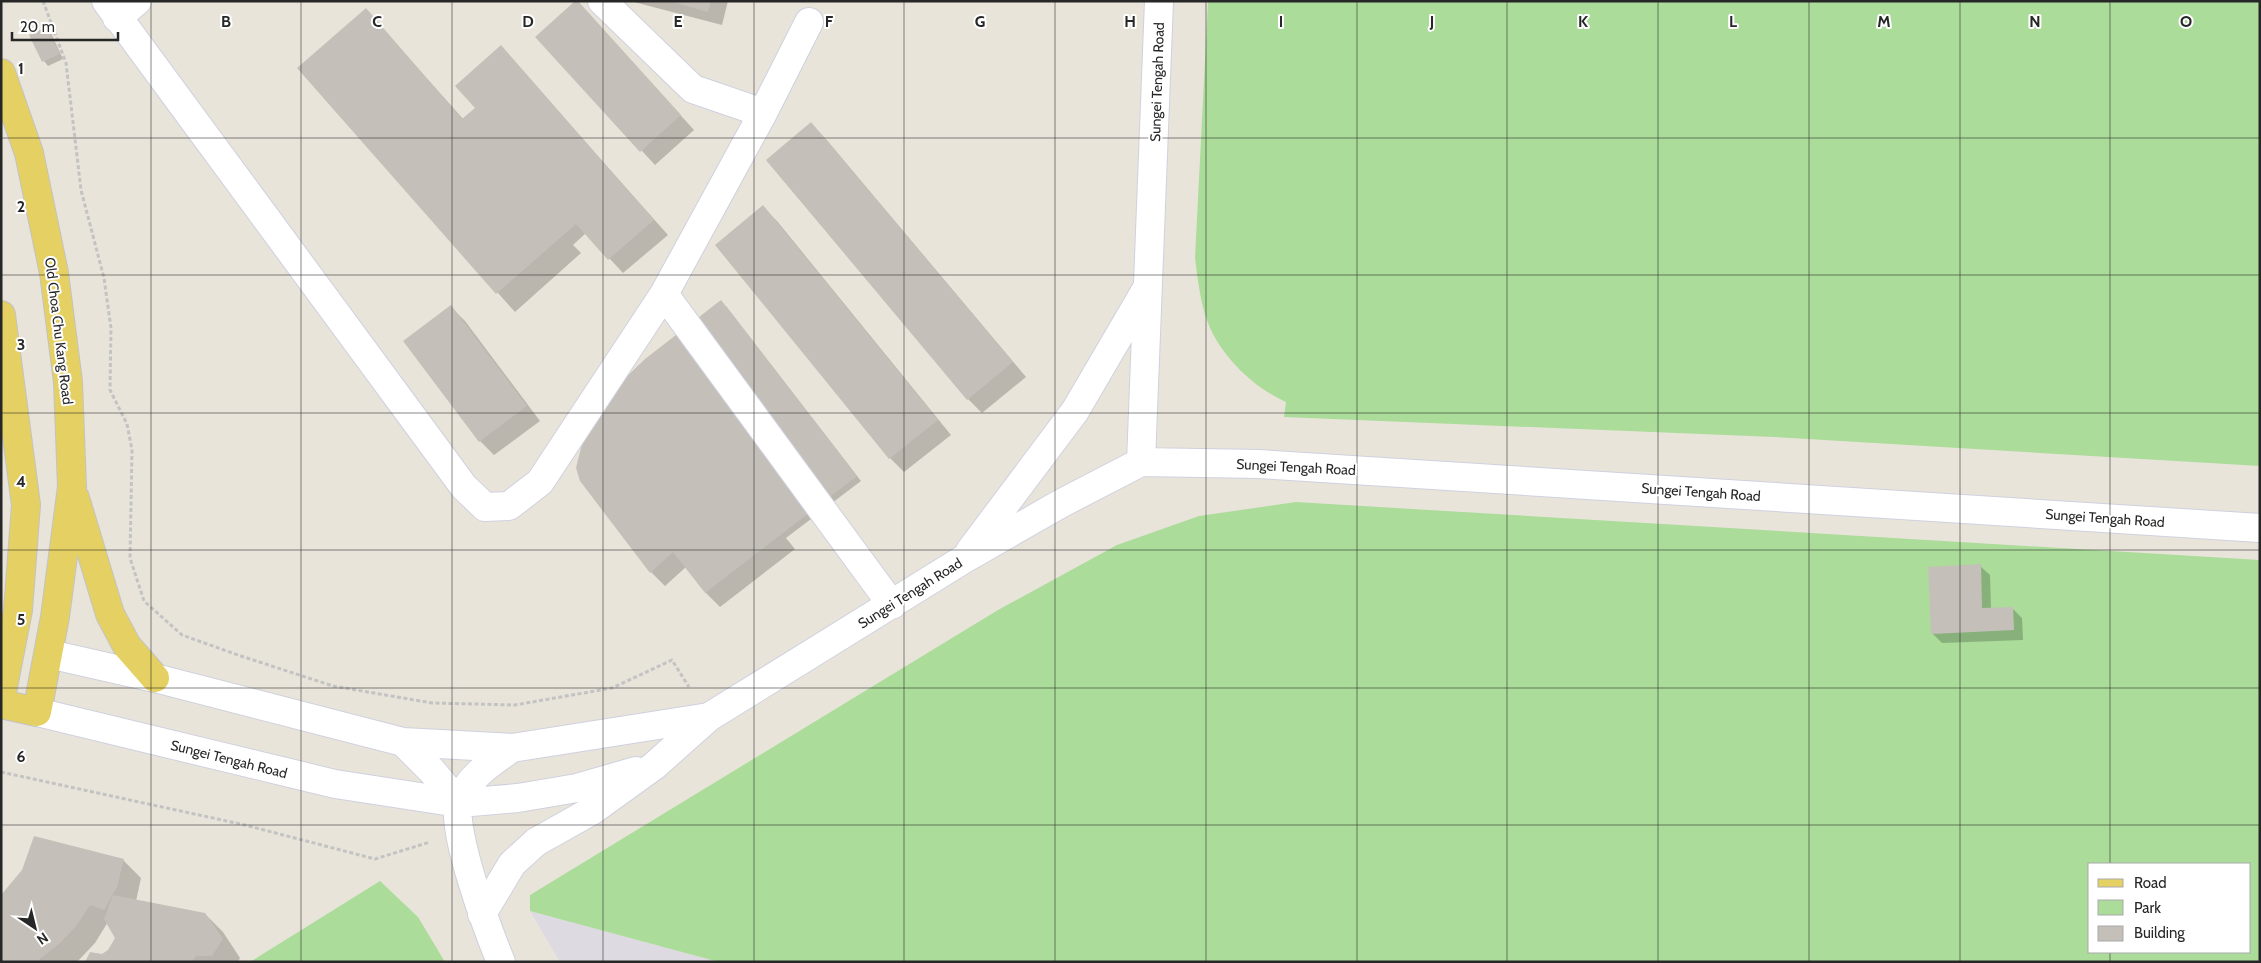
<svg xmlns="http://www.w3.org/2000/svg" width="2261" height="963" font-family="Cabin,sans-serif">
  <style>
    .industrial { fill: #dddae2 }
    .green { fill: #abdc9a; fill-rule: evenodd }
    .shadow { fill: #0003 }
    .building { fill: #c4c0b9 }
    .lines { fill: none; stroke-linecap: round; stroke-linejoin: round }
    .minor-casing { stroke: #cfd1df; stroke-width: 30 }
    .major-casing { stroke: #c3c3c3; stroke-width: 30 }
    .path { stroke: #c3c3c3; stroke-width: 3; stroke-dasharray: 4 2.5; stroke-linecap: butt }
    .minor { stroke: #fff; stroke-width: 28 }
    .major { stroke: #e5d163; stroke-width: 28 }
    .grid { fill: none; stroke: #272727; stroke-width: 1; stroke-opacity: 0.55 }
    .labels { text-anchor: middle; stroke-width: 4; stroke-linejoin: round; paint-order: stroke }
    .street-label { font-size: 14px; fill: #272727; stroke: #fff }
    .grid-label { font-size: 16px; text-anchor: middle; font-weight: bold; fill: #272727; stroke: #fff; stroke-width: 4; stroke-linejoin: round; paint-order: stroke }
  </style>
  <rect width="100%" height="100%" fill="#e9e4da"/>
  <!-- industrial -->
  <path class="industrial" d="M 530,911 L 719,962 L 560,962 Z"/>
  <!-- green -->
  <path class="green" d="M 1208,1 L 2260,1 L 2260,466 L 1774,437 L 1284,417 L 1286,402 C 1255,388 1226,361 1211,330 C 1201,309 1198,282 1195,258 Z
    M 1296,502 L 2260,560 L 2260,962 L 719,962 L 530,911 L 530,895 L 998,610 L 1117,545 L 1199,516 ZM 2090,864 L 2250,864 L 2250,952 L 2090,952 Z
    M 380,881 L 418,917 L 445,962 L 250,962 Z"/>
  <!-- shadow -->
  <path class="shadow" d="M 577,1 L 694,130 L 655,165 L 537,37 Z
    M 630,1 L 728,1 L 722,25 Z
    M 366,10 L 464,120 L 477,108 L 501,47 L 668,235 L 623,273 L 586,233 L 573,245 L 581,253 L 515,312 L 299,69 Z
    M 46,28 L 51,33 L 63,59 L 48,66 L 44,61 L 31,36 Z
    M 811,124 L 825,138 L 1026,377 L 982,413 L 968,399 L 767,161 Z
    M 763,207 L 777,221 L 951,435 L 904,472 L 890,458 Z
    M 450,306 L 465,321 L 540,421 L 494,455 L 480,441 L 405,341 Z
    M 726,306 L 861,481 L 786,538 L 795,549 L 720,607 L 706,593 L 686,567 L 665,586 L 651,572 L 581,480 Z
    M 1980,566 L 1990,575 L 1991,609 L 2012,608 L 2022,618 L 2023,640 L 1942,643 L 1932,633 Z
    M 123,860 L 141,878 L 136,901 L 205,914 L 223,932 L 240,958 L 238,962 L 87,962 L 109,951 L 116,938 L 108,922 L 95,943 L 77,962 L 1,962 Z"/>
  <!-- building -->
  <path class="building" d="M 575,1 L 578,1 L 681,115 L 640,152 L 535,37 Z
    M 669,1 L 711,1 L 708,12 Z
    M 366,8 L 462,119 L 475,108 L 455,86 L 501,45 L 654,220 L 608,260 L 576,224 L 496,294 L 297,68 Z
    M 46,27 L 60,54 L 42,62 L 29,35 Z
    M 811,122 L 1013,362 L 967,400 L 766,160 Z
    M 763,205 L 938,420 L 889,459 L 715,245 Z
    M 721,300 L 857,476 L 705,593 L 673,552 L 650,573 L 580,481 L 576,468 L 584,436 L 601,401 L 645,359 Z
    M 451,305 L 527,406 L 479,442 L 403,341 Z
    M 1981,564 L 1982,608 L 2013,607 L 2014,630 L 1931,634 L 1928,567 Z
    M 34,836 L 124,859 L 117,887 L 104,910 L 90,905 L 77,925 L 60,943 L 36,962 L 1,962 L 1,895 L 22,870 Z
    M 113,895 L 205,913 L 223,939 L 212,956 L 196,956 L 192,962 L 85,962 L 90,952 L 102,954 L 108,950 L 115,938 L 104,919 Z"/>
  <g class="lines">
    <defs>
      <path id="minor" d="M 106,1 L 464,487 L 485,507 L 509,506 L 540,482 L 664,294 L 763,113 L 809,22
        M 602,1 L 693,89 L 763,113
        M 117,18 L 137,1
        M 664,294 L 892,605
        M 1141,462 L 1159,1
        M 970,551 L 1075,411 L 1147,288
        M 49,654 L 155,678 L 403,742 L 512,748 L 709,717
        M 37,712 L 335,784 L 459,803 L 518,798 L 577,788 L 636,771
        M 403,742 L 432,771 L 459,803
        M 482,914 L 512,864 L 536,842 L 593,810 L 654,766 L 709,717 L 964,559 L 1060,504 L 1141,462 L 1259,464 L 2260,528
        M 501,962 C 489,933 450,829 459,802 C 467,778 492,762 512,748"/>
      <path id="major" d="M 1,73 L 29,153 L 54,273 L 68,382 L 72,487 L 55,617 L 37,712 L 1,704
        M 1,315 L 26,505 L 18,610 L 1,697
        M 75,498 L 110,614 L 127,646 L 155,678"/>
    </defs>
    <!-- minor casing -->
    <use href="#minor" class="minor-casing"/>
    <!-- major casing -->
    <use href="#major" class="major-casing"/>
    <!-- path -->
    <path class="path" d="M 43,1 L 66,63 L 81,190 L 104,278 L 111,328 L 110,390 L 127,424 L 132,450 L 130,558 L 144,601 L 182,635 L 238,655 L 333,686 L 432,703 L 515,705 L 612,688 L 672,660 L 689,687
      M 1,772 L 245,825 L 375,859 L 430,842"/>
    <!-- minor -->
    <use href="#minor" class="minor"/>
    <!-- major -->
    <use href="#major" class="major"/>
  </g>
  <!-- grid -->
  <path class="grid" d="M 151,1 L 151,962M 301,1 L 301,962M 452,1 L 452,962M 603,1 L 603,962M 754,1 L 754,962M 904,1 L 904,962M 1055,1 L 1055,962M 1206,1 L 1206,962M 1357,1 L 1357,962M 1507,1 L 1507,962M 1658,1 L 1658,962M 1809,1 L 1809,962M 1960,1 L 1960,962M 2110,1 L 2110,864M 1,138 L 2260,138M 1,275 L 2260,275M 1,413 L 2260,413M 1,550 L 2260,550M 1,688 L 2260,688M 1,825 L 2260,825M 2110,952 L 2110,962"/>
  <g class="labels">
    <!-- street labels -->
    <g class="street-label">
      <text transform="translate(1157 82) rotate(-88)" y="5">Sungei Tengah Road</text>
      <text transform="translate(59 331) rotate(83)" y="5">Old Choa Chu Kang Road</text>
      <text transform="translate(1296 467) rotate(3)" y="5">Sungei Tengah Road</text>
      <text transform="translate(1701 492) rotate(4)" y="5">Sungei Tengah Road</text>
      <text transform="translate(2105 518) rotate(4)" y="5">Sungei Tengah Road</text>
      <text transform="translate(910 593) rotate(-32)" y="5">Sungei Tengah Road</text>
      <text transform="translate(229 759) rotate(14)" y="5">Sungei Tengah Road</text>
    </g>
  </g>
  <g class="grid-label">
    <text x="226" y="27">B</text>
    <text x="377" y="27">C</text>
    <text x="528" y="27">D</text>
    <text x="678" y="27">E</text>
    <text x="829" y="27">F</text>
    <text x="980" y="27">G</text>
    <text x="1130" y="27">H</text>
    <text x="1281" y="27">I</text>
    <text x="1432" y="27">J</text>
    <text x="1583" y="27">K</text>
    <text x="1733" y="27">L</text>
    <text x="1884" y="27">M</text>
    <text x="2035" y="27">N</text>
    <text x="2186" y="27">O</text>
    <text x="21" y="74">1</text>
    <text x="21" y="212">2</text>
    <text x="21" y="350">3</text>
    <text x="21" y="487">4</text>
    <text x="21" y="625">5</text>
    <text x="21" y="762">6</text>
  </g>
  <!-- border -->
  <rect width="2261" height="963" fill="none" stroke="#272727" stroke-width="5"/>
  <!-- legend -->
  <rect x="2088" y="863" width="162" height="90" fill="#ffffff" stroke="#a9a9a9"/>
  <rect x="2098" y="879" width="25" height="8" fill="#e5d163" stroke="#a9a9a9"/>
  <text x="2134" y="888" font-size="15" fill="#272727">Road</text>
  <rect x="2098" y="900" width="25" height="15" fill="#abdc9a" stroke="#a9a9a9"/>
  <text x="2134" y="913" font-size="15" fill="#272727">Park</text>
  <rect x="2098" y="926" width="25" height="15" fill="#c4c0b9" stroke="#a9a9a9"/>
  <text x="2134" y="938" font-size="15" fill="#272727">Building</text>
  <!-- north arrow -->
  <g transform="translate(35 928) rotate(145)" stroke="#ffffff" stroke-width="4" paint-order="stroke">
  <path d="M0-4L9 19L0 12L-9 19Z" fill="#272727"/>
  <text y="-8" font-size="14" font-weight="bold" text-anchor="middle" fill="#272727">N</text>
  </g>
  <!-- scale -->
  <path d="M12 32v8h106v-8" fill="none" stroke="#272727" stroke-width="2.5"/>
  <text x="20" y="32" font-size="15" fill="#272727" stroke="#ffffff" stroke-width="4" paint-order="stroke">20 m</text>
</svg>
